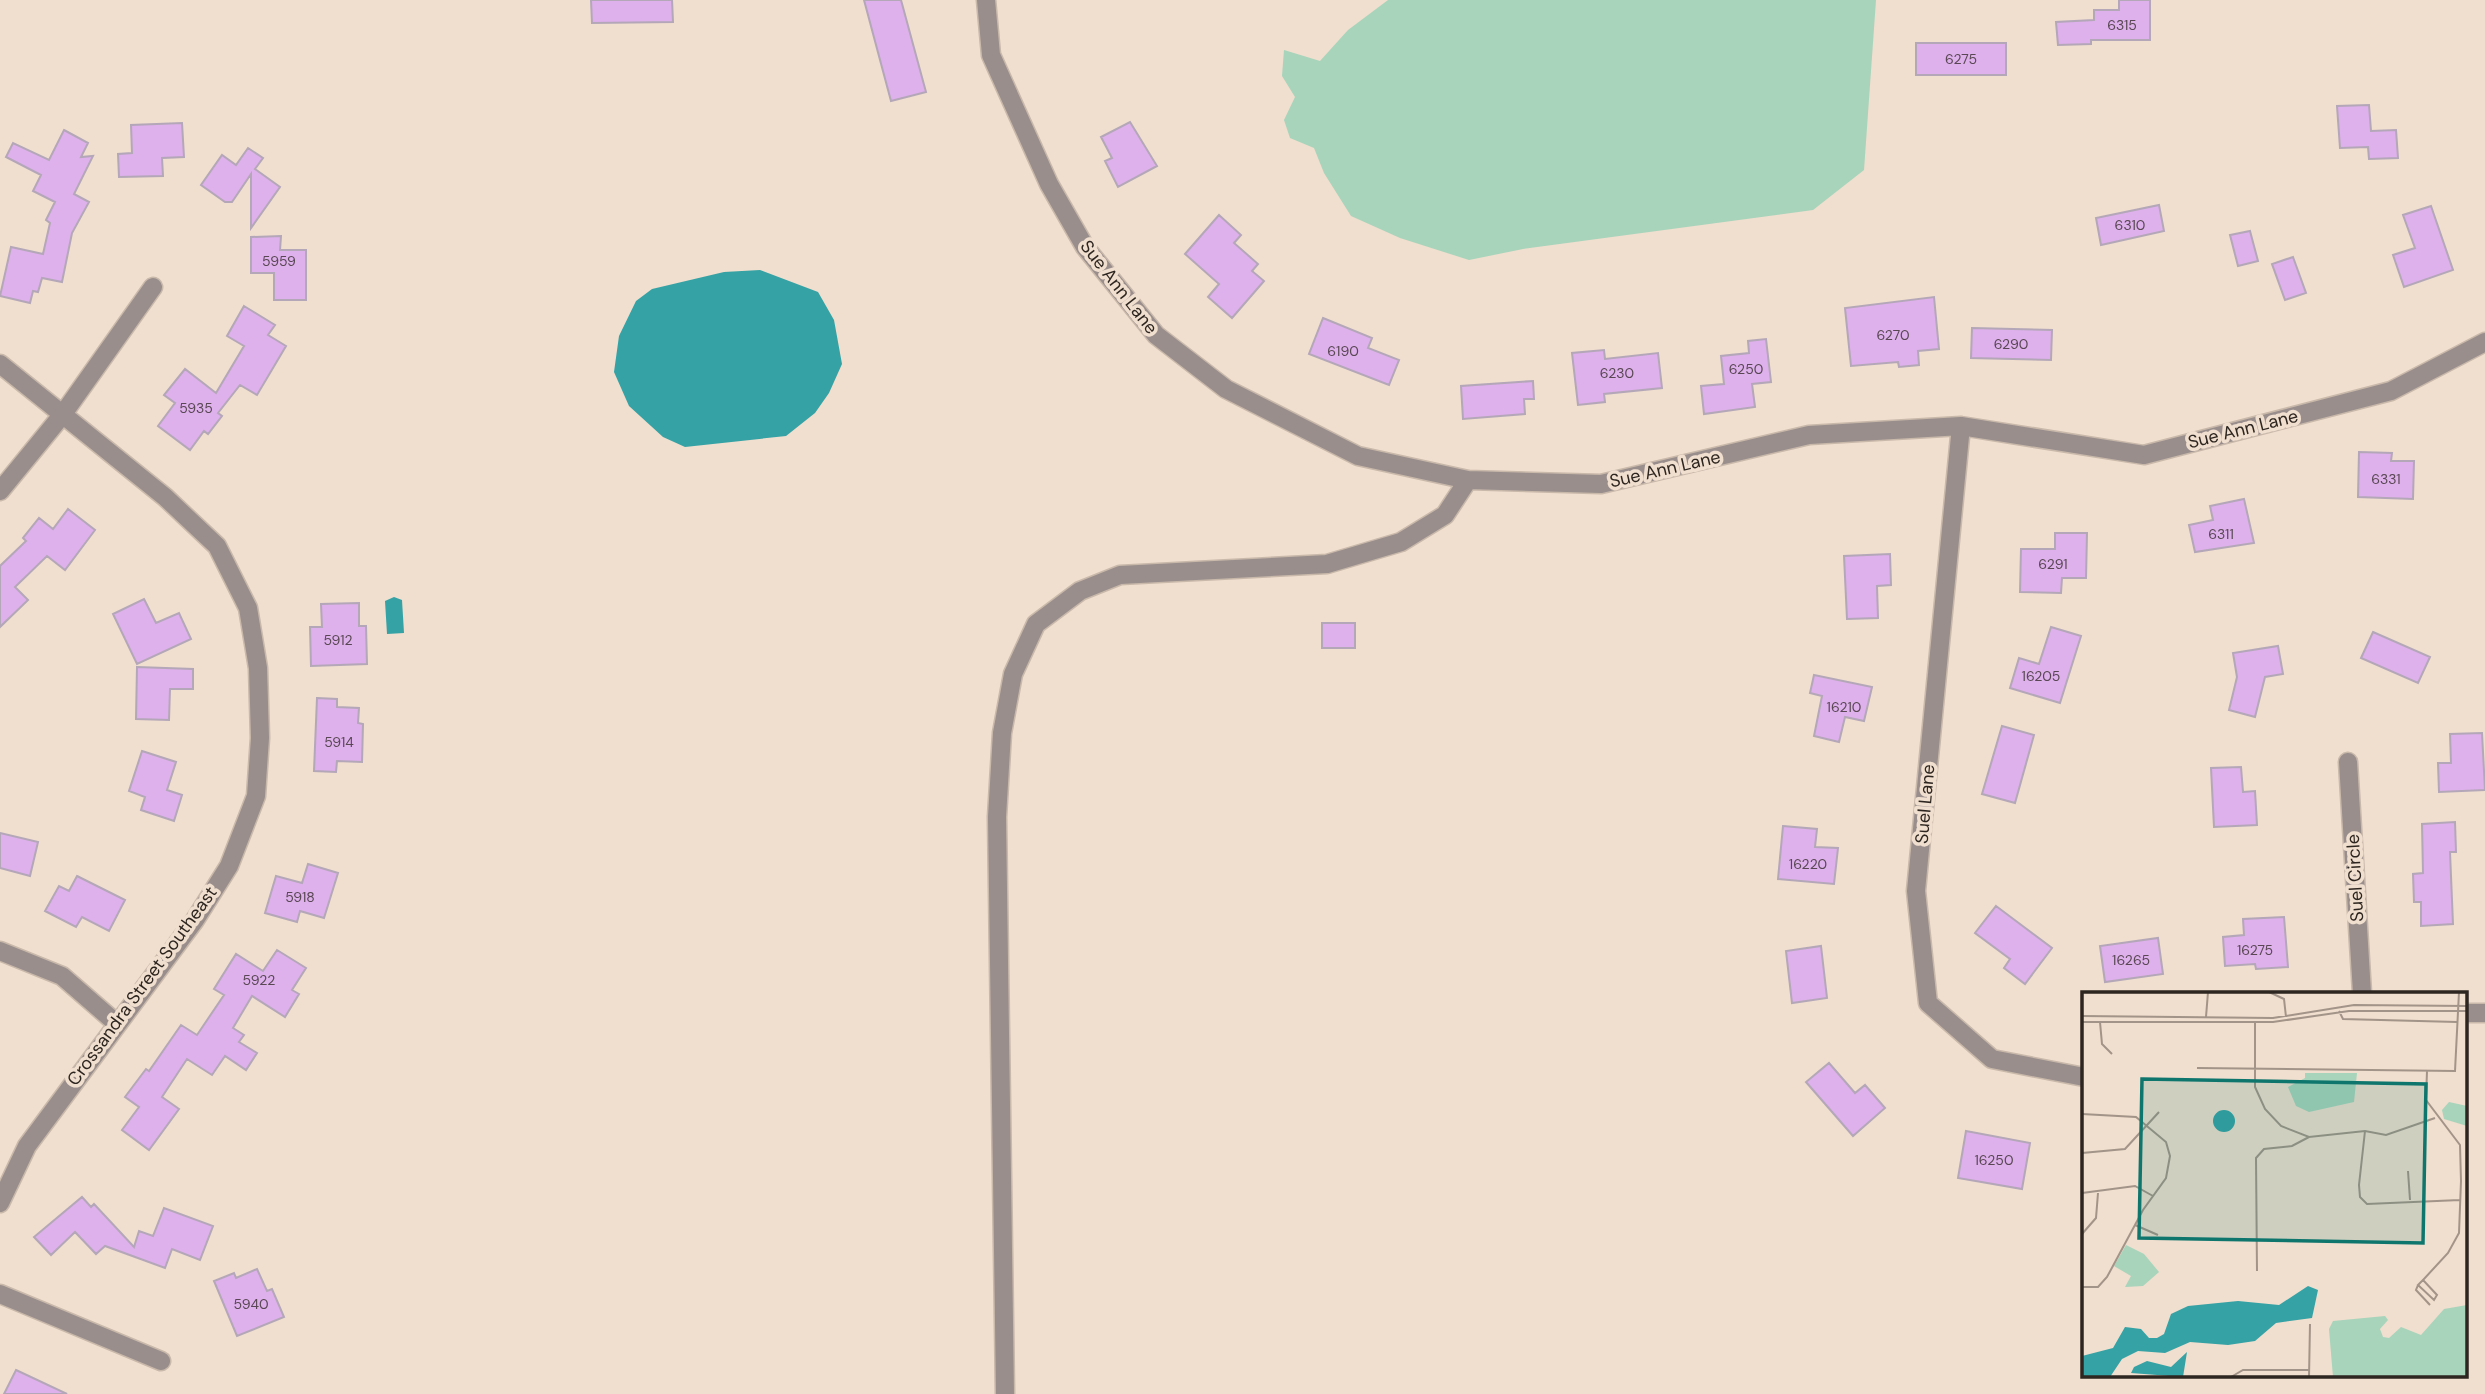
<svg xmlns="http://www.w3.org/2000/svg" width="2485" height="1394" font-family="'DM Sans',sans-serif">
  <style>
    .green { fill: #a7d4bb }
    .water { fill: #35a2a5 }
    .building { fill: #deb0ec; stroke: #b4a7b8; stroke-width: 2 }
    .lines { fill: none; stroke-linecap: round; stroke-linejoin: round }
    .minor-casing { stroke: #c9b9ab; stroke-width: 21 }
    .minor { stroke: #998e8c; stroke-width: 18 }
    .labels { text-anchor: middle; stroke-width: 7; stroke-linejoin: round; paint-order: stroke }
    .number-label { font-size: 14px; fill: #594853 }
    .street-label { font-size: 18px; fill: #2d2620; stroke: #f0dece }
    .inset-road { fill: none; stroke: #a29488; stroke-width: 2 }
    .view { fill: #0f766e; fill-opacity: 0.15; stroke: #0f766e; stroke-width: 3.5 }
    .inset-edge { fill: none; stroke: #2d2620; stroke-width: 3.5 }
  </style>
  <rect width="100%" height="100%" fill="#f0dece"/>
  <!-- green -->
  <path class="green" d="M 1388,0 L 1876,0 L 1864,170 L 1813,210 L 1523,249 L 1469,260 L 1400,238 L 1351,216 L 1324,173 L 1314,148 L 1290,138 L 1284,120 L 1295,97 L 1282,76 L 1284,50 L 1320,61 L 1348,30 Z"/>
  <!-- water -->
  <path class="water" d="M 760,270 L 818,292 L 834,320 L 842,364 L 829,393 L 815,413 L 786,436 L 685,447 L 663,437 L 629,406 L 614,372 L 619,336 L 636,301 L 652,289 L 724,272 Z
    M 394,597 L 402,600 L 404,633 L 387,634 L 385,601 Z"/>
  <!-- building -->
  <path class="building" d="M 591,0 L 672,0 L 673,22 L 592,23 Z
    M 864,0 L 901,0 L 926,92 L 891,101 Z
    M 2119,0 L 2150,0 L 2150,40 L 2091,40 L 2091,44 L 2058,45 L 2056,22 L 2094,20 L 2094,10 L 2119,10 Z
    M 1916,43 L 2006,43 L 2006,75 L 1916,75 Z
    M 2369,105 L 2371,131 L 2396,130 L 2398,158 L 2369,159 L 2368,147 L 2340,148 L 2337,106 Z
    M 1130,122 L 1157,166 L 1118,187 L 1105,161 L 1112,158 L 1101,137 Z
    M 182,123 L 184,157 L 162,158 L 163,176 L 119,177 L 118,154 L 132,153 L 131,125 Z
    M 64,130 L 88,143 L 81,157 L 93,156 L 74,194 L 89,202 L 72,233 L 62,282 L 42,278 L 38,292 L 33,291 L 30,303 L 0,296 L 11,247 L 43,254 L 50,223 L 46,220 L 55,202 L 33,191 L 41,175 L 6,157 L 13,143 L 49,160 Z
    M 248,148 L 263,158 L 255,169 L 280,187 L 251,228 L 251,174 L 232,202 L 225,202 L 201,185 L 222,155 L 236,165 Z
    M 2159,205 L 2164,231 L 2101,245 L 2096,218 Z
    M 2431,206 L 2453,270 L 2404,287 L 2393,255 L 2415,248 L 2403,215 Z
    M 1219,215 L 1241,235 L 1234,243 L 1258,264 L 1252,271 L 1264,281 L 1232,318 L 1208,297 L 1219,284 L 1185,254 Z
    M 2250,231 L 2258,261 L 2238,266 L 2230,235 Z
    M 281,236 L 280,250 L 306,250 L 306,300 L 274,300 L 274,273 L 251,273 L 251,237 Z
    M 2293,257 L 2306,293 L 2285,300 L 2272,264 Z
    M 1934,297 L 1939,349 L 1918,351 L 1919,365 L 1899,367 L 1898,362 L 1851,366 L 1845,308 Z
    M 244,306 L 275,325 L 268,335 L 286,346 L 257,395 L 240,385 L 218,413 L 222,416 L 208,434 L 204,431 L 190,450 L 158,426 L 175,403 L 164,395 L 185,369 L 216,393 L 244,346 L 227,336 Z
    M 1323,318 L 1372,338 L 1368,348 L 1399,360 L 1389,385 L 1309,354 Z
    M 1972,328 L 2052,330 L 2051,360 L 1971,358 Z
    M 1766,339 L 1771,382 L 1752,384 L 1755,407 L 1704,414 L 1701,386 L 1724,384 L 1721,356 L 1749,353 L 1748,341 Z
    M 1604,350 L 1605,359 L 1658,353 L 1662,388 L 1604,394 L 1605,402 L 1578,405 L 1572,353 Z
    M 1533,381 L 1534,399 L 1524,399 L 1525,414 L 1463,419 L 1461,386 Z
    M 2359,452 L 2392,453 L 2391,461 L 2414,461 L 2413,499 L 2358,497 Z
    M 2244,499 L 2254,543 L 2195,552 L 2189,525 L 2213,520 L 2210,506 Z
    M 68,509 L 95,530 L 65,570 L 47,556 L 15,587 L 28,600 L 0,627 L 0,566 L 26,541 L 23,538 L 39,518 L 53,529 Z
    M 2055,533 L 2087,533 L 2086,578 L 2062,578 L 2061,593 L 2020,592 L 2021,549 L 2055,549 Z
    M 1890,554 L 1891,585 L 1877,586 L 1878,618 L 1847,619 L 1844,556 Z
    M 144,599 L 156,623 L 179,613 L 191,639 L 137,664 L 113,614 Z
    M 359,603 L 359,626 L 366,626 L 367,664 L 311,666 L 310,627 L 322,627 L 321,604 Z
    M 1322,623 L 1355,623 L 1355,648 L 1322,648 Z
    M 2051,627 L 2081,636 L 2060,703 L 2010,688 L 2019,658 L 2039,664 Z
    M 2373,632 L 2430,657 L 2418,683 L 2361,658 Z
    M 2278,646 L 2283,674 L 2265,677 L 2255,717 L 2229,710 L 2237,677 L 2233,653 Z
    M 137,667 L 193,669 L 193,689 L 170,689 L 169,720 L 136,719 Z
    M 1814,675 L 1872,687 L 1864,721 L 1845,717 L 1839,742 L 1814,736 L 1822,696 L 1810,693 Z
    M 317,698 L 337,699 L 337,707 L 359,708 L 358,723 L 363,724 L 362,762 L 337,761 L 336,772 L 314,771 Z
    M 2002,726 L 2034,735 L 2015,803 L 1982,794 Z
    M 2482,733 L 2485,790 L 2439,792 L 2438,763 L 2451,763 L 2450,734 Z
    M 142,751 L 176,762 L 167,790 L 182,795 L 174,821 L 141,810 L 145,797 L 129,791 Z
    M 2241,767 L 2243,792 L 2255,791 L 2257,825 L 2214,827 L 2211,768 Z
    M 2455,822 L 2456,852 L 2450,852 L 2453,924 L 2421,926 L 2421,902 L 2414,902 L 2413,874 L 2423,873 L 2422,824 Z
    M 1783,826 L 1817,829 L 1815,847 L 1838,848 L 1834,884 L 1778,879 Z
    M 0,833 L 38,842 L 30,876 L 0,868 Z
    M 308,864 L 338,873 L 324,918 L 300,911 L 297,922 L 265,913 L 276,876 L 302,883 Z
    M 77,876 L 125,900 L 109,931 L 82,917 L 76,927 L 45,911 L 59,886 L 69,891 Z
    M 1996,906 L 2052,948 L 2025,984 L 2004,968 L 2010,959 L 1975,933 Z
    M 2284,917 L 2288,967 L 2256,969 L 2255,964 L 2225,966 L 2223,937 L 2244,935 L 2243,919 Z
    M 2158,938 L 2163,974 L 2105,982 L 2100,946 Z
    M 1821,946 L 1827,998 L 1792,1003 L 1786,951 Z
    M 277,950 L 306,968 L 292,990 L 299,994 L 285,1017 L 252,996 L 233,1028 L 244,1035 L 239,1042 L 257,1053 L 246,1070 L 225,1056 L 212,1075 L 187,1059 L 162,1097 L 179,1109 L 149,1150 L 122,1130 L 139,1107 L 125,1097 L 146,1069 L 149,1071 L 181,1025 L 197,1035 L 224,995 L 214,989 L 236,954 L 263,971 Z
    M 1829,1063 L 1855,1093 L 1865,1085 L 1885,1108 L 1853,1136 L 1806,1082 Z
    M 1966,1131 L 2030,1143 L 2022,1189 L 1958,1178 Z
    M 82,1197 L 91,1207 L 94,1204 L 134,1247 L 139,1231 L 153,1236 L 164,1208 L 213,1226 L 200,1260 L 172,1249 L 165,1268 L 105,1246 L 96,1254 L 75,1232 L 51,1255 L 34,1237 Z
    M 257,1269 L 267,1291 L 272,1289 L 284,1317 L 237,1336 L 214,1281 L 234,1273 L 236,1278 Z
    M 16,1370 L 67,1394 L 4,1394 Z"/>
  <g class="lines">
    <defs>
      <path id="minor" d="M 986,0 L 991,55 L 1049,184 L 1085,247 L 1156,335 L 1226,389 L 1358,456 L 1468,480 L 1601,484 L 1809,435 L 1961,426 L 2144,455 L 2391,391 L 2485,342
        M 0,364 L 165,497 L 217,546 L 248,608 L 258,668 L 260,738 L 256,796 L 229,866 L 195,920 L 27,1146 L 0,1203
        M 1961,426 L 1916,891 L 1928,1003 L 1992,1059 L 2084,1077
        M 0,491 L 63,414 L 153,287
        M 2348,762 L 2362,993
        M 0,951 L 62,976 L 116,1023
        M 2466,1013 L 2485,1013
        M 0,1294 L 161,1361
        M 1005,1394 L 997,817 L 1002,733 L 1013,674 L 1036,624 L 1080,591 L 1120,575 L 1327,564 L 1401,542 L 1445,515 L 1468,480"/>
    </defs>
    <!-- minor casing -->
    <use href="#minor" class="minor-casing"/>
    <!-- minor -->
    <use href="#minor" class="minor"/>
  </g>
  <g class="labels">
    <!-- number labels -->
    <g class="number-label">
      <text x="2122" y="30">6315</text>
      <text x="1961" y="64">6275</text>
      <text x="2130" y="230">6310</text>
      <text x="279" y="266">5959</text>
      <text x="1893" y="340">6270</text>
      <text x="2011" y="349">6290</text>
      <text x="1343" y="356">6190</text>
      <text x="1746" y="374">6250</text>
      <text x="1617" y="378">6230</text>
      <text x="196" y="413">5935</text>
      <text x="2386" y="484">6331</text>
      <text x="2221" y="539">6311</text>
      <text x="2053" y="569">6291</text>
      <text x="338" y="645">5912</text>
      <text x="2041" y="681">16205</text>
      <text x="1844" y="712">16210</text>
      <text x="339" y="747">5914</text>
      <text x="1808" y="869">16220</text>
      <text x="300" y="902">5918</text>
      <text x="2255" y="955">16275</text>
      <text x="2131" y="965">16265</text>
      <text x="259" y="985">5922</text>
      <text x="1994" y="1165">16250</text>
      <text x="251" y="1309">5940</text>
    </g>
    <!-- street labels -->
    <g class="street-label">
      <text transform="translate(1119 287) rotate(52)" y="6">Sue Ann Lane</text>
      <text transform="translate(2243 429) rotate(-14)" y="6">Sue Ann Lane</text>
      <text transform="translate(1665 469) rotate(-13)" y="6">Sue Ann Lane</text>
      <text transform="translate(1925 804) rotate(-85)" y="6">Suel Lane</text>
      <text transform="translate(2355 878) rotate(-93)" y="6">Suel Circle</text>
      <text transform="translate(142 986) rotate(-54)" y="6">Crossandra Street Southeast</text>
    </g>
  </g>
  <!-- overview -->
  <g transform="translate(2082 992)">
    <rect width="385" height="385" fill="#f0dece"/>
    <path d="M 223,81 L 275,81 L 272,110 L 227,120 L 214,114 L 206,95 L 223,86 ZM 367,110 L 385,114 L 385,134 L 362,127 L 360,118 ZM 44,253 L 62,262 L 77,280 L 61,294 L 43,295 L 49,284 L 32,274 ZM 385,313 L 385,385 L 251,385 L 247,337 L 251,329 L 303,324 L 306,328 L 298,337 L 301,345 L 307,346 L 319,335 L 339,343 L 362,317 Z" fill="#a7d4bb"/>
    <path d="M131 129a11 11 0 1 1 22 0a11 11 0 1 1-22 0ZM 226,294 L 236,298 L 230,326 L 194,331 L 173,349 L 146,353 L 108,350 L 83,361 L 56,359 L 40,367 L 28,385 L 0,385 L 0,364 L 31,356 L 43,335 L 59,337 L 67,346 L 75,346 L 82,342 L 89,322 L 106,314 L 156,309 L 197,313 ZM 105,360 L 101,385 L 49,381 L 52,375 L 65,369 L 89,375 Z" fill="#35a2a5"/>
    <path class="inset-road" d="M 187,0 L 202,7 L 204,25M 257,19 L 261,27 L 375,30M 0,24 L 191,26 L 272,13 L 385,14M 124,25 L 126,0M 0,30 L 191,30 L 267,19 L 385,19M 18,30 L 20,52 L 30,62M 173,30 L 173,95 L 183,117 L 199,134 L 227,145 L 283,139 L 304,143 L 353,126M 115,76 L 373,79 L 377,0M 0,122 L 54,125 L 84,150 L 88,164 L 84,186 L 61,218 L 25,285 L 16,295 L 0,295M 283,139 L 277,193 L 278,205 L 285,212 L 378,208M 0,161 L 43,157 L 77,120M 326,179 L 328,208M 0,201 L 53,194 L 71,204M 53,233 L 76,243M 0,242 L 14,226 L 16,201M 175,279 L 174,166 L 182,157 L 210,154 L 227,145M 341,288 L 336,293 L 352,308 L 355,303 L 341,288 L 366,261 L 377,241 L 379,189 L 378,153 L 344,108 L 345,79M 336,293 L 334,298 L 348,313M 149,385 L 161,378 L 227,378M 227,385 L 228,332"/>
    <path class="view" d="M 60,87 L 344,92 L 341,251 L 57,246 Z"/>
    <rect width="385" height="385" class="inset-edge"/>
  </g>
</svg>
